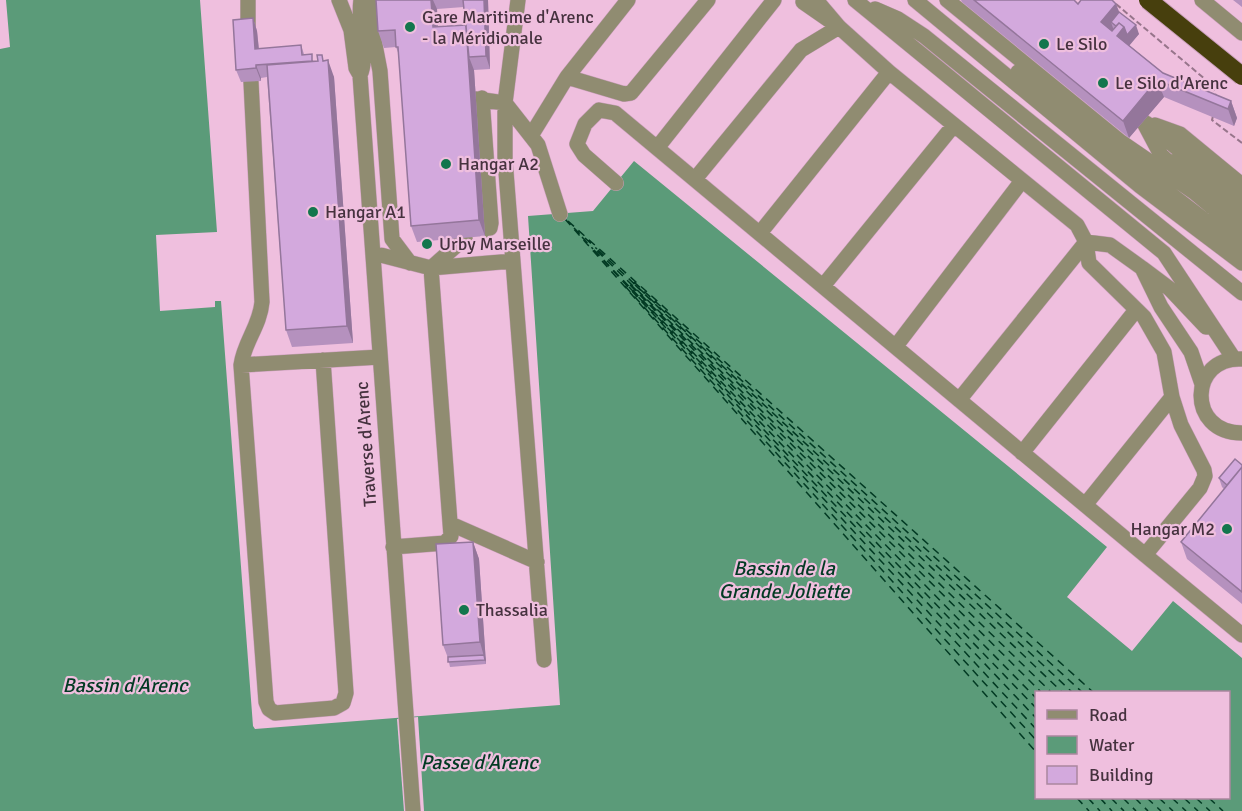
<svg xmlns="http://www.w3.org/2000/svg" width="1242" height="811" font-family="Signika,sans-serif">
  <style>
    .water { fill: #5b9b79; fill-rule: evenodd }
    .pier { fill: #efbfde }
    .lines { fill: none; stroke-linecap: round; stroke-linejoin: round }
    .ferry { stroke: #023a23; stroke-width: 1.5; stroke-dasharray: 8 6; stroke-linecap: butt }
    .minor-casing { stroke: #caa0bb; stroke-width: 16 }
    .path { stroke: #97758b; stroke-width: 2; stroke-dasharray: 6 3; stroke-linecap: butt }
    .minor { stroke: #908c71; stroke-width: 15 }
    .highway-bridge-casing { stroke: #caa0bb; stroke-width: 20; stroke-linecap: butt }
    .highway-bridge { stroke: #473f0d; stroke-width: 18 }
    .wall { fill: #b591be; fill-rule: evenodd }
    .shaded-wall { fill: #94769b }
    .building { fill: #d3a9dd; stroke: #94769b; stroke-width: 1.5 }
    .poi-dot { fill: #13764d; stroke: #efbfde; stroke-width: 2 }
    .labels { text-anchor: middle; stroke-width: 4.5; stroke-linejoin: round; paint-order: stroke }
    .poi-label { font-size: 18px; fill: #46323f; stroke: #efbfde; text-anchor: start }
    .street-label { font-size: 18px; fill: #46323f; stroke: #efbfde }
    .water-label { font-size: 20px; font-style: italic; fill: #023a23; stroke: #efbfde }
  </style>
  <rect width="100%" height="100%" fill="#efbfde"/>
  <!-- water -->
  <path class="water" d="M 6,0 L 200,0 L 217,232 L 156,235 L 160,311 L 215,307 L 215,301 L 221,301 L 253,726 L 255,729 L 560,705 L 528,216 L 593,211 L 634,161 L 1107,547 L 1067,597 L 1132,651 L 1173,601 L 1242,658 L 1242,811 L 0,811 L 0,49 L 10,47 ZM 1036,692 L 1228,692 L 1228,798 L 1036,798 Z"/>
  <!-- pier -->
  <path class="pier" d="M 418,717 L 424,811 L 404,811 L 397,719 Z"/>
  <g class="lines">
    <!-- ferry -->
    <path class="ferry" d="M 565,219 L 1036,752
      M 568,221 L 1093,692
      M 574,228 L 583,237
      M 582,237 L 593,249
      M 585,238 L 597,249
      M 594,250 L 1036,729
      M 594,250 L 1036,708
      M 598,250 L 1072,692
      M 597,251 L 1051,692
      M 634,282 L 1082,692
      M 630,285 L 1036,698
      M 631,285 L 1041,692
      M 635,285 L 1062,692
      M 625,286 L 1036,740
      M 629,287 L 1036,718
      M 1077,798 L 1089,811
      M 1088,798 L 1100,811
      M 1100,798 L 1112,811
      M 1111,798 L 1124,811
      M 1123,798 L 1136,811
      M 1135,798 L 1148,811
      M 1147,798 L 1161,811
      M 1159,798 L 1173,811
      M 1172,798 L 1186,811
      M 1184,798 L 1198,811
      M 1196,798 L 1210,811
      M 1209,798 L 1223,811"/>
    <defs>
      <path id="minor" d="M 248,0 L 248,32
        M 339,0 L 351,30 L 356,68 L 360,75 C 369,57 357,22 361,0
        M 373,0 L 371,24 L 380,71 L 392,239 L 410,263
        M 518,0 L 505,103 L 538,145 L 560,214
        M 816,0 L 839,27 L 889,72 L 1077,225 L 1086,242 L 1110,245 L 1142,268
        M 855,0 L 1164,253 L 1234,359
        M 915,0 L 1140,186 L 1242,263
        M 947,0 L 1121,142 L 1194,192 L 1242,232
        M 1202,0 L 1242,33
        M 875,9 L 898,19 L 924,36 L 1242,293
        M 1018,72 L 1130,163 L 1242,249
        M 360,75 L 413,811
        M 567,77 L 628,0
        M 251,82 L 262,302 C 260,326 244,342 241,365 L 266,702 L 269,709 L 275,713 L 334,708 L 343,703 L 346,693 L 323,360
        M 482,98 L 491,223 L 490,228 L 485,230
        M 476,99 L 505,103 L 505,159 L 544,660
        M 1143,121 L 1161,155 L 1179,172
        M 1146,123 L 1242,201
        M 1155,125 L 1180,134 L 1242,185
        M 532,134 L 567,77 L 624,94 L 631,93 L 708,0
        M 657,148 L 774,0
        M 1175,161 L 1242,216
        M 695,179 L 801,50 L 839,27 L 803,2
        M 616,183 L 584,155 L 577,144 L 585,124 L 599,110 L 615,113 L 1145,555
        M 760,233 L 889,72
        M 1086,242 L 1089,263 L 1144,317 L 1164,352 L 1172,397 L 1181,425 L 1204,470 L 1205,476 L 1200,488 L 1145,555 L 1242,635
        M 373,253 L 431,268 L 512,261
        M 823,286 L 954,125
        M 896,346 L 1021,182
        M 1242,359 C 1189,356 1186,433 1242,433
        M 241,365 L 380,357
        M 1202,384 L 1191,352 L 1161,307 L 1142,268 L 1170,289 L 1206,327
        M 959,400 L 1086,242
        M 1022,453 L 1136,310
        M 1085,505 L 1172,397
        M 451,524 L 537,562
        M 393,547 L 445,543 L 451,536 L 431,268 L 465,238"/>
    </defs>
    <!-- minor casing -->
    <use href="#minor" class="minor-casing"/>
    <!-- path -->
    <path class="path" d="M 1116,4 L 1212,85 L 1217,99
      M 1213,116 L 1212,120 L 1242,143"/>
    <!-- minor -->
    <use href="#minor" class="minor"/>
    <defs>
      <path id="highway-bridge" d="M 1148,0 L 1242,76"/>
    </defs>
    <!-- highway-bridge casing -->
    <use href="#highway-bridge" class="highway-bridge-casing"/>
    <!-- highway-bridge -->
    <use href="#highway-bridge" class="highway-bridge"/>
  </g>
  <!-- wall -->
  <path class="wall" d="M 376,0 L 488,0 L 490,69 L 474,70 L 485,236 L 417,242 L 411,226 L 399,55 L 396,47 L 384,48 L 378,31 ZM 464,7 L 466,25 L 438,27 L 437,9 Z
    M 961,0 L 1074,0 L 1078,4 L 1119,12 L 1139,34 L 1129,45 L 1163,73 L 1231,101 L 1237,118 L 1234,126 L 1164,97 L 1129,138 L 962,2 Z
    M 1233,0 L 1242,0 L 1242,7 Z
    M 253,18 L 257,31 L 259,49 L 301,45 L 304,54 L 315,62 L 324,61 L 334,77 L 353,343 L 292,347 L 286,330 L 267,77 L 261,78 L 261,81 L 241,82 L 236,70 Z
    M 1242,465 L 1242,604 L 1187,559 L 1181,542 L 1224,489 L 1222,487 L 1219,478 Z
    M 473,542 L 479,559 L 486,664 L 450,667 L 448,658 L 443,645 Z"/>
  <!-- shaded-wall -->
  <path class="shaded-wall" d="M 431,0 L 433,0 L 437,9 L 439,44 L 433,27 Z
    M 484,0 L 488,0 L 490,69 L 486,56 Z
    M 1116,4 L 1123,21 L 1111,22 L 1114,31 L 1107,39 L 1101,22 Z
    M 253,18 L 257,31 L 260,62 L 255,49 Z
    M 466,25 L 469,57 L 474,70 L 485,236 L 479,220 Z
    M 1136,25 L 1139,34 L 1124,52 L 1117,36 L 1124,27 Z
    M 328,60 L 334,77 L 353,343 L 347,326 Z
    M 256,65 L 261,78 L 261,81 L 256,68 Z
    M 1157,80 L 1164,97 L 1129,138 L 1123,121 Z
    M 1231,101 L 1237,118 L 1234,126 L 1228,109 Z
    M 473,542 L 479,559 L 486,664 L 480,642 Z"/>
  <!-- building -->
  <path class="building" d="M 376,0 L 431,0 L 433,27 L 466,25 L 479,220 L 411,226 L 398,47 L 396,47 L 395,30 L 378,31 Z
    M 463,0 L 484,0 L 486,56 L 469,57 Z
    M 974,0 L 1074,0 L 1078,4 L 1081,0 L 1112,0 L 1116,4 L 1101,22 L 1112,31 L 1119,23 L 1124,27 L 1117,36 L 1163,73 L 1231,101 L 1228,109 L 1157,80 L 1123,121 Z
    M 1119,12 L 1136,25 L 1127,35 L 1124,27 L 1119,23 L 1116,26 L 1111,22 Z
    M 253,18 L 255,49 L 301,45 L 302,55 L 312,54 L 312,61 L 256,65 L 256,68 L 236,70 L 233,20 Z
    M 317,55 L 322,55 L 323,61 L 328,60 L 347,326 L 286,330 L 267,65 L 318,61 Z
    M 1235,459 L 1242,465 L 1242,467 L 1227,485 L 1219,478 Z
    M 1242,467 L 1242,592 L 1181,542 Z
    M 473,542 L 480,642 L 443,645 L 436,544 Z
    M 484,655 L 485,660 L 448,662 L 448,657 Z"/>
  <!-- markers -->
  <g class="poi-dot">
    <circle cx="410" cy="27" r="6"/>
    <circle cx="1044" cy="44" r="6"/>
    <circle cx="1103" cy="83" r="6"/>
    <circle cx="446" cy="164" r="6"/>
    <circle cx="313" cy="212" r="6"/>
    <circle cx="427" cy="244" r="6"/>
    <circle cx="1227" cy="529" r="6"/>
    <circle cx="464" cy="610" r="6"/>
  </g>
  <g class="labels">
    <!-- poi labels -->
    <g class="poi-label">
      <text x="422" y="23">Gare Maritime d'Arenc<tspan x="422" dy="21">- la Méridionale</tspan></text>
      <text x="1056" y="50">Le Silo</text>
      <text x="1115" y="89">Le Silo d'Arenc</text>
      <text x="458" y="170">Hangar A2</text>
      <text x="325" y="218">Hangar A1</text>
      <text x="439" y="250">Urby Marseille</text>
      <text x="1215" y="535" text-anchor="end">Hangar M2</text>
      <text x="476" y="616">Thassalia</text>
    </g>
    <!-- street labels -->
    <g class="street-label">
      <text transform="translate(366 444) rotate(-94)" y="6">Traverse d'Arenc</text>
    </g>
    <!-- water labels -->
    <g class="water-label">
      <text x="784" y="575">Bassin de la<tspan x="784" dy="23">Grande Joliette</tspan></text>
      <text x="125" y="692">Bassin d'Arenc</text>
      <text x="479" y="769">Passe d'Arenc</text>
    </g>
  </g>
  <!-- legend -->
  <rect x="1035" y="691" width="195" height="108" fill="#efbfde" stroke="#ab879e" stroke-width="1.5"/>
  <rect x="1047" y="710" width="30" height="9" fill="#908c71" stroke="#ab879e" stroke-width="1.5"/>
  <text x="1089" y="721" font-size="18" fill="#46323f">Road</text>
  <rect x="1047" y="736" width="30" height="18" fill="#5b9b79" stroke="#ab879e" stroke-width="1.5"/>
  <text x="1089" y="751" font-size="18" fill="#46323f">Water</text>
  <rect x="1047" y="766" width="30" height="18" fill="#d3a9dd" stroke="#ab879e" stroke-width="1.5"/>
  <text x="1089" y="781" font-size="18" fill="#46323f">Building</text>
</svg>
